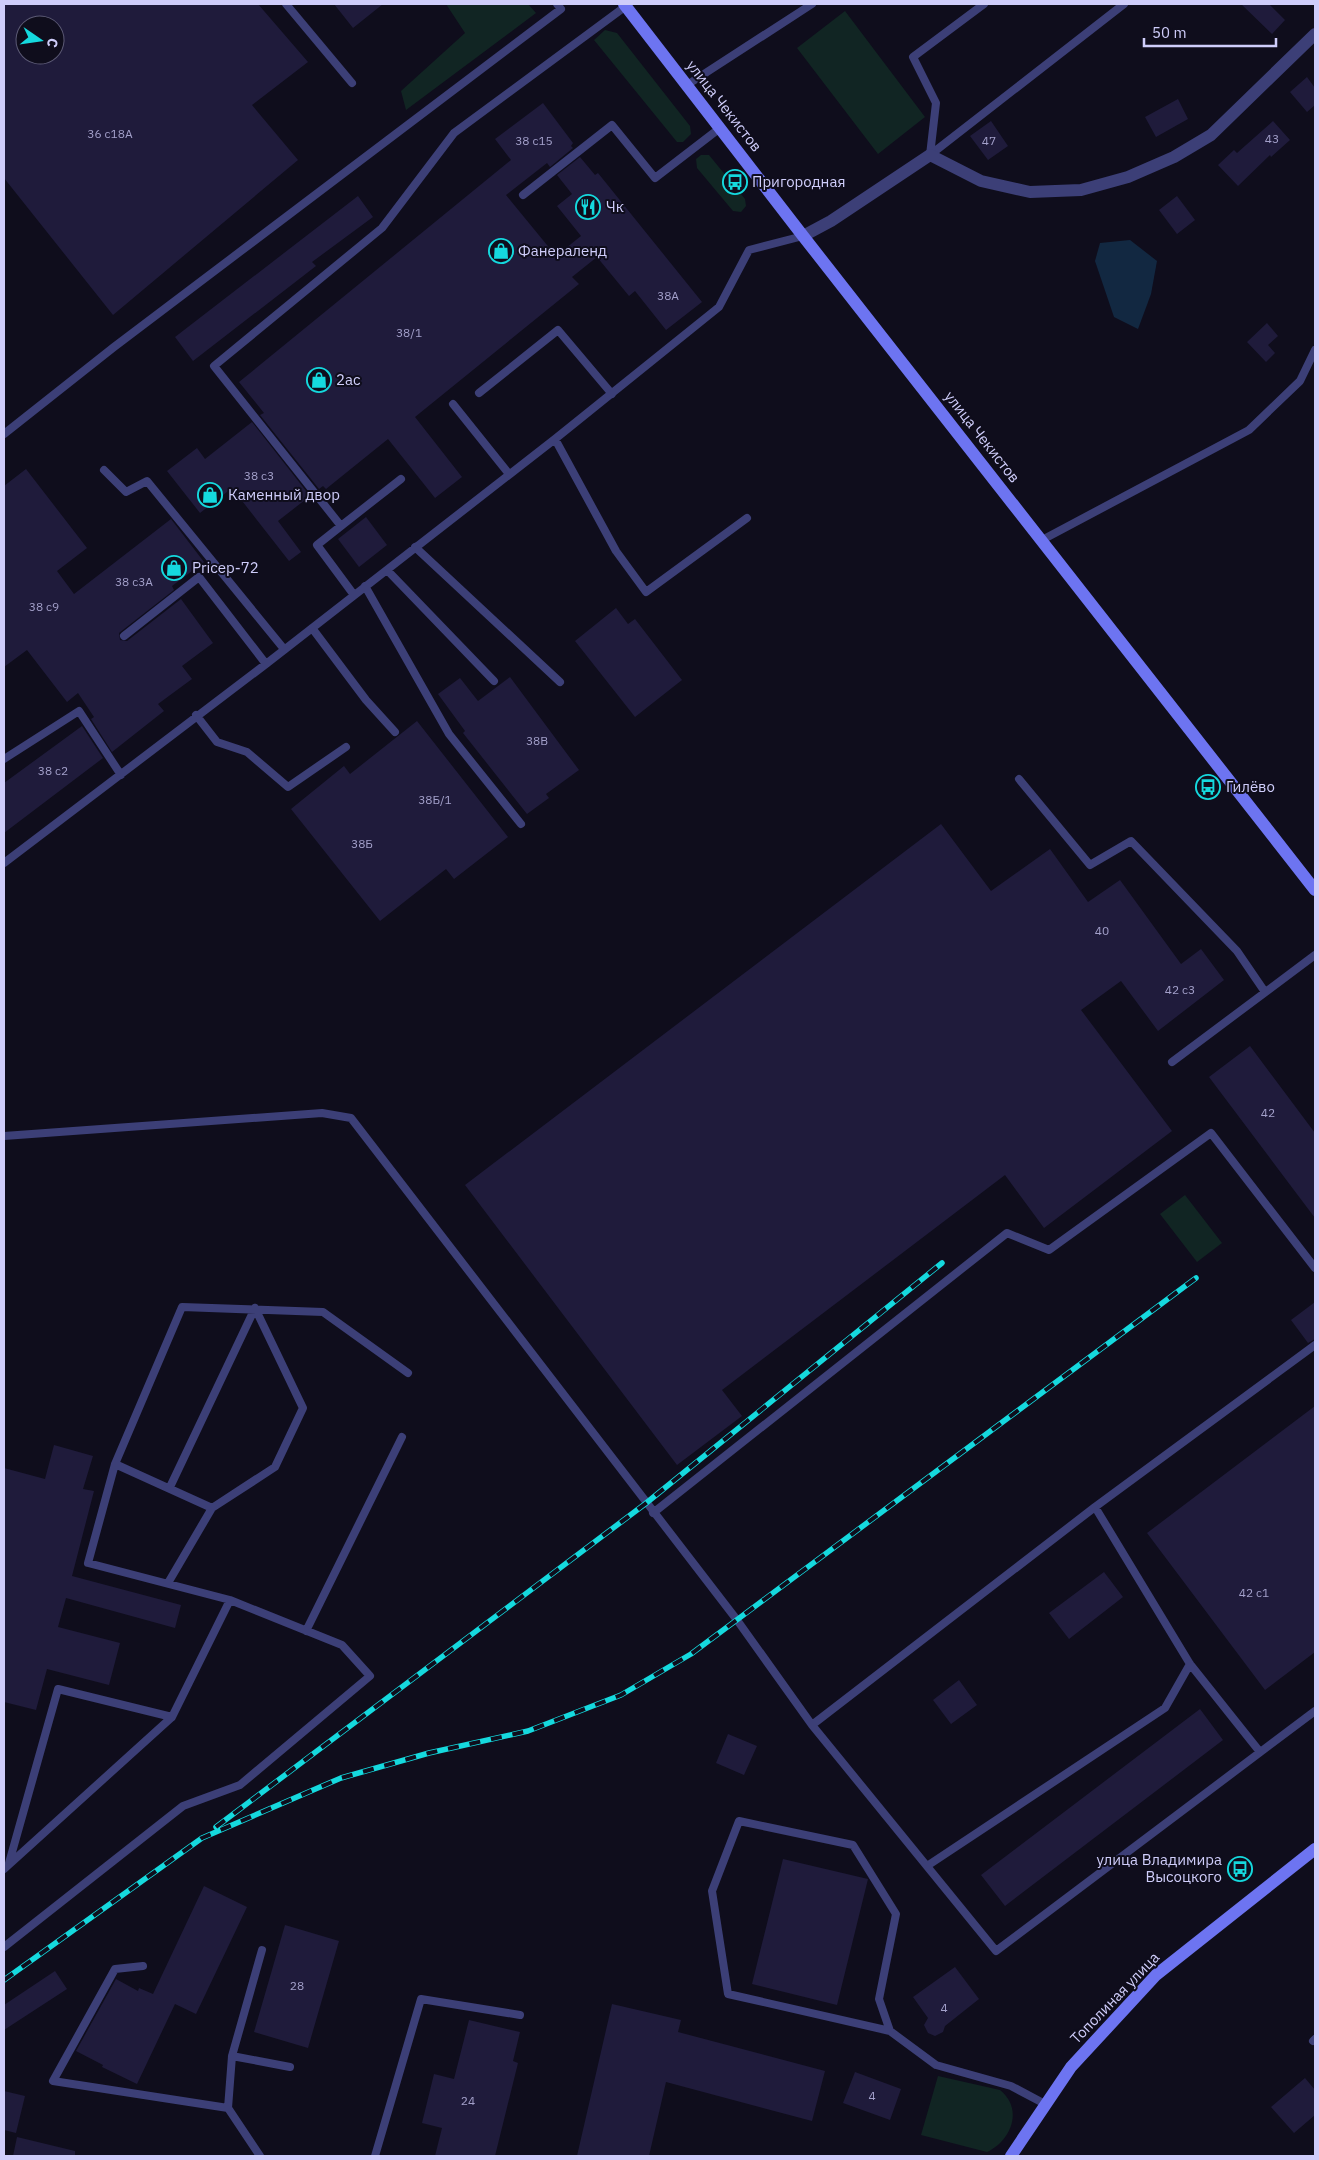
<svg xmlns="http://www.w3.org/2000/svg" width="1319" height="2160" font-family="'IBM Plex Sans',sans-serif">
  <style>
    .green { fill: #112523 }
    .water { fill: #122841 }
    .building { fill: #1f1b3b; fill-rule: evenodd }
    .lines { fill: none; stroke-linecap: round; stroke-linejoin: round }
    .lane { stroke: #3c3f77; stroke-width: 8 }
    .street { stroke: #3c3f77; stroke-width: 12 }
    .secondary { stroke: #6d74f1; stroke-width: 12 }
    .rail-casing { stroke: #15d9de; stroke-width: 5.5 }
    .rail { stroke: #0f0d1c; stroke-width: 4; stroke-dasharray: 11; stroke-linecap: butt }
    .labels { text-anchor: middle; stroke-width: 4; stroke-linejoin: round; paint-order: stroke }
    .number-label { font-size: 12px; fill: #a3a0ca }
    .street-label { font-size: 15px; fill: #cfcdfa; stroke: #0f0d1c }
    .poi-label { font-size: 15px; fill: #cfcdfa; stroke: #0f0d1c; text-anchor: start }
  </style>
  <rect width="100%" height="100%" fill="#0f0d1c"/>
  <!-- green -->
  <path class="green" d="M 446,4 L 528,4 L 536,13 L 406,110 L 401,91 L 465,33 Z
    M 845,11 L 925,117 L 878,154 L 797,48 Z
    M 605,30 L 617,33 L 690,126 L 691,134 L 683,142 L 677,142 L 594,40 Z
    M 701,155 L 709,155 L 745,199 L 746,206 L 741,212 L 733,211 L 697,168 L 696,159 Z
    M 1185,1195 L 1222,1243 L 1197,1262 L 1160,1214 Z
    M 938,2076 L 1000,2090 C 1024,2109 1011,2141 987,2152 L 921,2135 Z"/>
  <!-- water -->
  <path class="water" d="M 1130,240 L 1157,261 L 1151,294 L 1138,329 L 1114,317 L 1095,261 L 1100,243 Z"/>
  <!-- building -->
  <path class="building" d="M 4,4 L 258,4 L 308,62 L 252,105 L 298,160 L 113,315 L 4,178 ZM 25,25 L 55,25 L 55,55 L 25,55 Z
    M 334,4 L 383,4 L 353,28 Z
    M 1241,4 L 1269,4 L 1285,20 L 1272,34 Z
    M 1307,77 L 1315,88 L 1315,105 L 1307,112 L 1290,92 Z
    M 1178,99 L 1188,119 L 1156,137 L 1145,117 Z
    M 543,103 L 573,143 L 571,146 L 573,148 L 550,167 L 547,163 L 506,195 L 556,256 L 581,236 L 557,206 L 572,194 L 557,175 L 580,157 L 595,175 L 598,173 L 702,302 L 666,330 L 635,291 L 629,296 L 597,257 L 572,277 L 579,284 L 415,417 L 462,477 L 435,498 L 388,439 L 326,489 L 323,486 L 319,489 L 260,415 L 264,413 L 239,382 L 511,160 L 495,139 Z
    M 991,121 L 1008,146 L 988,160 L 970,136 Z
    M 1273,121 L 1290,140 L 1271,157 L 1270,155 L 1238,186 L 1218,165 L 1234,150 L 1237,153 Z
    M 358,196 L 373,217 L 312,262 L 316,266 L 193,361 L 175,337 Z
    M 1177,196 L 1195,220 L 1177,234 L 1159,210 Z
    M 1267,323 L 1278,336 L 1268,345 L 1275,353 L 1266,362 L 1247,342 Z
    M 252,422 L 310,496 L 278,521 L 301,552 L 289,561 L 232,488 L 200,513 L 167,471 L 197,448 L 205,459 Z
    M 26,469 L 87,548 L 57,571 L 74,594 L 171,519 L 204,562 L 172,586 L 174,590 L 119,633 L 120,640 L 127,641 L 181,599 L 213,643 L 182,666 L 192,679 L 158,704 L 164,711 L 112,752 L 91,719 L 94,717 L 78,693 L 67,702 L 27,650 L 4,667 L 4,486 Z
    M 366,517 L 387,545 L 359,567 L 338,539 Z
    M 616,608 L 628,624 L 635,619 L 682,680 L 635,717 L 575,641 Z
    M 510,677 L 579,770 L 546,794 L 549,798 L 527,814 L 463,733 L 465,731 L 438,694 L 460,678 L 478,701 Z
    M 417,721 L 508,837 L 454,879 L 446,869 L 380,921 L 291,809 L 344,766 L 350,774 Z
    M 82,726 L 103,758 L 4,833 L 4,783 Z
    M 941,824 L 991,891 L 1050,849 L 1088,902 L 1120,880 L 1181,964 L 1201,949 L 1224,980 L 1158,1031 L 1121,981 L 1081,1010 L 1172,1131 L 1044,1228 L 1005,1175 L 722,1390 L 742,1416 L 677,1465 L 465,1185 Z
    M 1250,1046 L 1315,1133 L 1315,1218 L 1209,1077 Z
    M 1315,1302 L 1315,1339 L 1308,1343 L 1291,1320 Z
    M 1315,1406 L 1315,1652 L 1265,1690 L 1147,1533 Z
    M 54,1445 L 93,1456 L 83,1489 L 94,1491 L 72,1576 L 181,1605 L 175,1628 L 66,1598 L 58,1627 L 120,1643 L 109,1685 L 47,1669 L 36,1710 L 4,1702 L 4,1468 L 45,1479 Z
    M 1104,1572 L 1123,1597 L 1069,1639 L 1049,1613 Z
    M 959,1680 L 977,1705 L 951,1724 L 933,1700 Z
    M 1200,1709 L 1223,1740 L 1005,1906 L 981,1875 Z
    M 728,1734 L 757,1746 L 744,1775 L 716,1763 Z
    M 783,1859 L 868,1879 L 837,2005 L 752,1984 Z
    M 204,1886 L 247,1907 L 196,2014 L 175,2004 L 137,2084 L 102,2067 L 103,2065 L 76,2051 L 116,1979 L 138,1991 L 139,1988 L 153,1994 Z
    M 285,1925 L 339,1941 L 308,2048 L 254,2032 Z
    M 955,1967 L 979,1999 L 945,2026 L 943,2032 L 935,2036 L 928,2033 L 924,2025 L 928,2018 L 913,1997 Z
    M 55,1971 L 67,1989 L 4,2030 L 4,2005 Z
    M 612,2004 L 681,2020 L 678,2032 L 825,2071 L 812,2121 L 666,2082 L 649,2156 L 577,2156 Z
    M 469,2020 L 520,2032 L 513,2061 L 518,2063 L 495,2156 L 435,2156 L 442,2128 L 422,2123 L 434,2074 L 454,2079 Z
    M 855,2072 L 901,2089 L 890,2120 L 843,2103 Z
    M 1305,2078 L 1315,2090 L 1315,2115 L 1294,2133 L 1271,2107 Z
    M 4,2091 L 25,2096 L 16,2133 L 4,2130 Z
    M 17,2137 L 75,2151 L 75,2156 L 13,2156 Z"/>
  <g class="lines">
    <!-- lane -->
    <path class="lane" d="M 286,4 L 352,83
      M 687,85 L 812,4
      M 930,155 L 1124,4
      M 930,155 L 936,103 L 913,57 L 984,4
      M 523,195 L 612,125 L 655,178 L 720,128
      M 479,393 L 558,330 L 612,394
      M 453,404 L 509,474
      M 4,434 L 114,347 L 561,9 L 557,4
      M 555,439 L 616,551 L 646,592 L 747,518
      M 104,470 L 126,492 L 147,481 L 284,649
      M 401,479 L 341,526 L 214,366 L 382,228 L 454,133 L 626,6
      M 341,526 L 317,545 L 354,595
      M 1042,540 L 1249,430 L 1300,381 L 1315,350
      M 415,547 L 560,682
      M 387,570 L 494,681
      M 365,586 L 449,734 L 521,824
      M 312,628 L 366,700 L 395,732
      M 124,636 L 199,577 L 266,664
      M 196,715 L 217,742 L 247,752 L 288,787 L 346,747
      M 4,759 L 79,711 L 121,775
      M 1019,779 L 1090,865 L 1131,841 L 1237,951 L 1265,992
      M 4,863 L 266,664 L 555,439 L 719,307 L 749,250 L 803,236
      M 1172,1062 L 1315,955
      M 4,1136 L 322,1113 L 351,1118 L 737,1620 L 812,1725 L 996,1951 L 1315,1711
      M 115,1464 L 212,1508
      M 170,1487 L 255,1308
      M 1095,1507 L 1315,1345
      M 653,1513 L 1007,1233 L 1049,1250 L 1211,1133 L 1315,1268
      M 168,1583 L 212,1508 L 275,1467 L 303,1408 L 255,1308
      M 230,1600 L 88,1563 L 115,1464 L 182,1307 L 323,1312 L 408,1373
      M 306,1631 L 402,1437
      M 812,1725 L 1095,1507 L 1190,1664 L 1260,1752
      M 9,1863 L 58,1689 L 172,1717
      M 927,1866 L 1165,1708 L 1190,1664
      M 4,1869 L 172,1717 L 230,1600 L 342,1645 L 370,1676 L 240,1785 L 183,1806 L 4,1947
      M 143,1966 L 115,1969 L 53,2081 L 228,2108 L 260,2156
      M 890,2031 L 879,1999 L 896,1914 L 853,1845 L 739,1821 L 712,1891 L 728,1994 L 890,2031 L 936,2065 L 1011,2086 L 1045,2104
      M 1313,2041 L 1315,2039
      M 232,2056 L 262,1950
      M 228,2108 L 232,2056 L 290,2067
      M 375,2156 L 421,1999 L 520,2015"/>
    <!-- street -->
    <path class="street" d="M 803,236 L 831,221 L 930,155 L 981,181 L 1030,192 L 1081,190 L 1128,177 L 1174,157 L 1211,135 L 1315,34"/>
    <!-- secondary -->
    <path class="secondary" d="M 624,4 L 803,236 L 1315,890
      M 1011,2156 L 1071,2067 L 1156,1975 L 1315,1849"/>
    <defs>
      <path id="rail" d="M 216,1827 L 645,1504 L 942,1263
        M 4,1980 L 202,1838 L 341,1778 L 429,1753 L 528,1731 L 621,1695 L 691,1654 L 1196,1278"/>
    </defs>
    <!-- rail casing -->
    <use href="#rail" class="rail-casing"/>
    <!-- rail -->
    <use href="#rail" class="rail"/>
  </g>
  <!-- icons -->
  <defs>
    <symbol id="bus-ring" viewBox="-11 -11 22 22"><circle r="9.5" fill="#0f0d1c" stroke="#15d9de" stroke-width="1.5"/><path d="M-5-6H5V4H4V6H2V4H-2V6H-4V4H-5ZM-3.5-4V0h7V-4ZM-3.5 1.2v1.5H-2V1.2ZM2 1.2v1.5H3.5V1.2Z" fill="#15d9de"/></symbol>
    <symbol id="restaurant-ring" viewBox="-11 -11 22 22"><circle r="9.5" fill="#0f0d1c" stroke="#15d9de" stroke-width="1.5"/><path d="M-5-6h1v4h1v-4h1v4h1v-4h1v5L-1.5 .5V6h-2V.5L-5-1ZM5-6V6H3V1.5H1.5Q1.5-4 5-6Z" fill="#15d9de"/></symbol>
    <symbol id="shop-ring" viewBox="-11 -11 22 22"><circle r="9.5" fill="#0f0d1c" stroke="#15d9de" stroke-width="1.5"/><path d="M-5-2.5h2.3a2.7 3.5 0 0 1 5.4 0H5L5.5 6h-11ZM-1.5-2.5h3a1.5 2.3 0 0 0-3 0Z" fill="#15d9de"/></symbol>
  </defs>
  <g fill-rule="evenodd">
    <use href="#bus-ring" x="721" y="168" width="28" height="28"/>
    <use href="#restaurant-ring" x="574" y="193" width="28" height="28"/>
    <use href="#shop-ring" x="487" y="237" width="28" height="28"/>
    <use href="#shop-ring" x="305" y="366" width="28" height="28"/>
    <use href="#shop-ring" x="196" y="481" width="28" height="28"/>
    <use href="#shop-ring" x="160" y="554" width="28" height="28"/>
    <use href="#bus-ring" x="1194" y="773" width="28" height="28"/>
    <use href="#bus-ring" x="1226" y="1855" width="28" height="28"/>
  </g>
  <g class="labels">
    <!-- number labels -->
    <g class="number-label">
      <text x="110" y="138">36 с18А</text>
      <text x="1272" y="143">43</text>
      <text x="534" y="145">38 с15</text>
      <text x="989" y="145">47</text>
      <text x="668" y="300">38А</text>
      <text x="409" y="337">38/1</text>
      <text x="259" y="480">38 с3</text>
      <text x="134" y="586">38 с3А</text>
      <text x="44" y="611">38 с9</text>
      <text x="537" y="745">38В</text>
      <text x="53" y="775">38 с2</text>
      <text x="435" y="804">38Б/1</text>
      <text x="362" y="848">38Б</text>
      <text x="1102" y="935">40</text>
      <text x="1180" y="994">42 с3</text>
      <text x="1268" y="1117">42</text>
      <text x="1254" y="1597">42 c1</text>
      <text x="297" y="1990">28</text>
      <text x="944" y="2012">4</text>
      <text x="872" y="2100">4</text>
      <text x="468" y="2105">24</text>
    </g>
    <!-- street labels -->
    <g class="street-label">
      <text transform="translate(724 106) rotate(52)" y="5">улица Чекистов</text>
      <text transform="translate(982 437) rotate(52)" y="5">улица Чекистов</text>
      <text transform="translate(1115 1998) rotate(-46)" y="5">Тополиная улица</text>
    </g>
    <!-- poi labels -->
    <g class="poi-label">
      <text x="752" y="187">Пригородная</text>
      <text x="606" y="212">Чк</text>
      <text x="518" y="256">Фанераленд</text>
      <text x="336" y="385">2ас</text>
      <text x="228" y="500">Каменный двор</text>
      <text x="192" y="573">Pricep-72</text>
      <text x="1226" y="792">Гилёво</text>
      <text x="1222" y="1865" text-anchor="end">улица Владимира<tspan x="1222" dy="17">Высоцкого</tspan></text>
    </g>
  </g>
  <!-- border -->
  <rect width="1319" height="2160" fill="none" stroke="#cfcdfa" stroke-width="10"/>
  <!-- north arrow -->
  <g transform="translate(40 40) rotate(103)"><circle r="24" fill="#0f0d1c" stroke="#5c5a75"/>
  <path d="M0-4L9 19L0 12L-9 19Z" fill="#15d9de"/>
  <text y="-8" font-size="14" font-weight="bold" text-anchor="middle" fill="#cfcdfa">С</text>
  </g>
  <!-- scale -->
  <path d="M1144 38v8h132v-8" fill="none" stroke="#cfcdfa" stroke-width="2.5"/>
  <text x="1152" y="38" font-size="15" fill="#cfcdfa" stroke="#0f0d1c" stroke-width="4" paint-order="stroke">50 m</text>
</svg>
